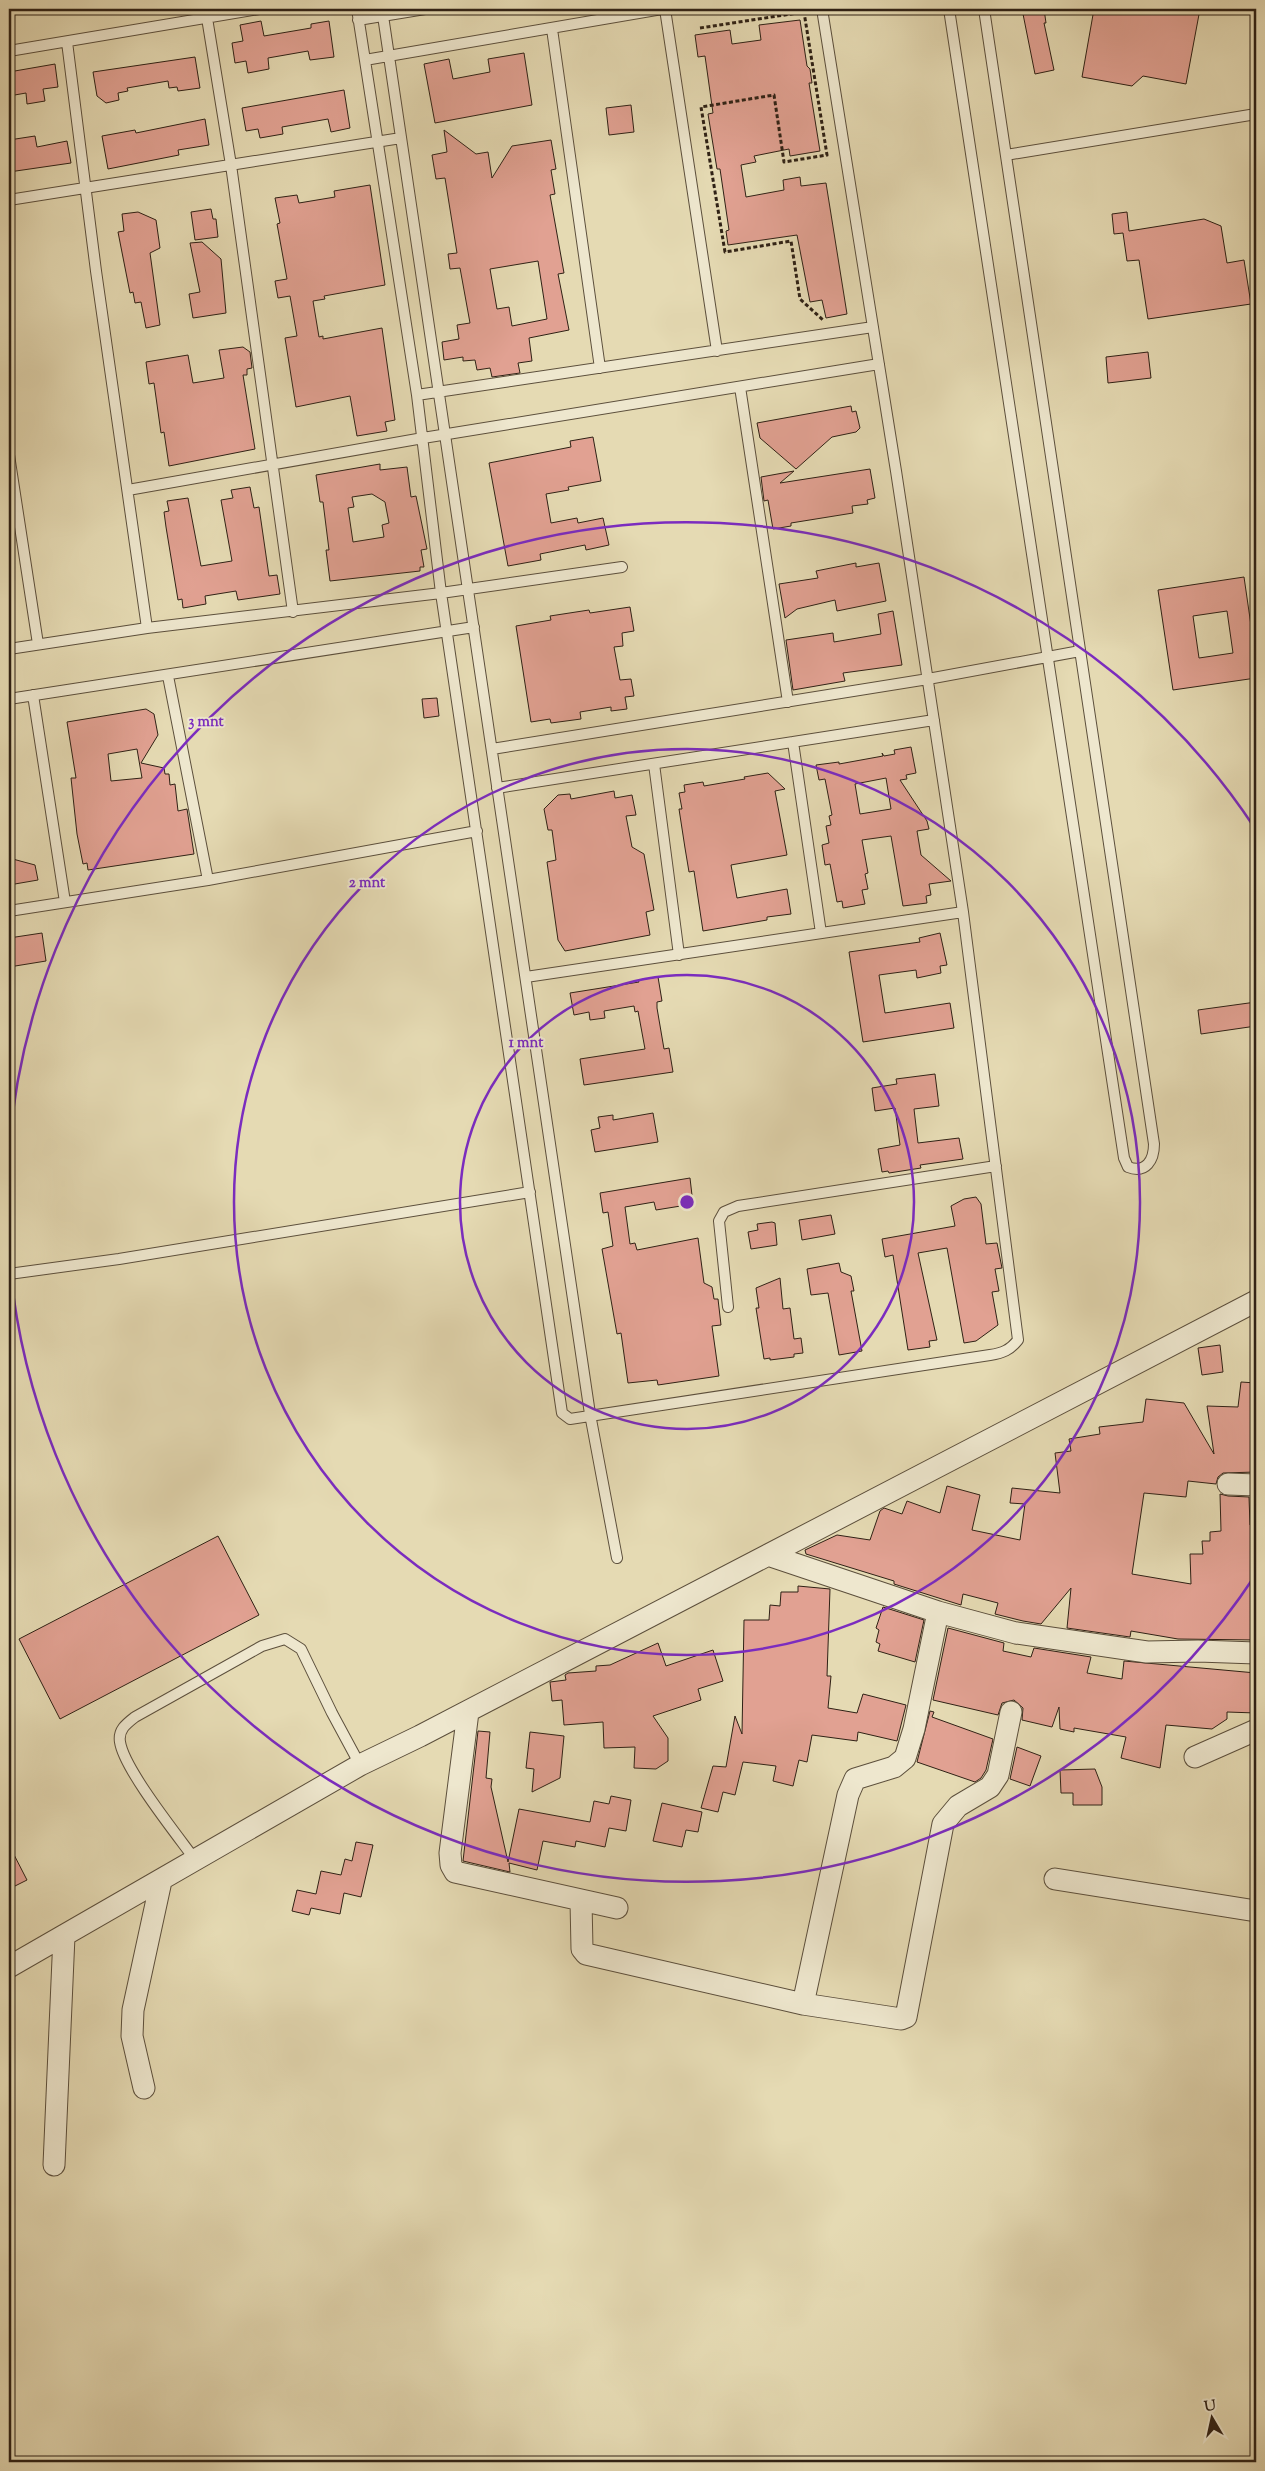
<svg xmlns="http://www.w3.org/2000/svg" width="1265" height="2471" font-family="'Sorts Mill Goudy',serif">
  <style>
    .building { fill: #e1a192; stroke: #2f2115; fill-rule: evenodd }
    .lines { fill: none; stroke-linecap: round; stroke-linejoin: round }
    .service-casing { stroke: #5c4f3c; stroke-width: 12 }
    .minor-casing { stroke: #5c4f3c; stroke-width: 23 }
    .path { stroke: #2f2115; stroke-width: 3; stroke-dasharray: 4 2.5; stroke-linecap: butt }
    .service { stroke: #eee7ce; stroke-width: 10 }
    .minor { stroke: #eee7ce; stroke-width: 21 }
    .ring { fill: none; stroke: #7b2cbf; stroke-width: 2.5 }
    .centre { fill: #7b2cbf; stroke: #eee7ce; stroke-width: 2.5 }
    .ring-label { font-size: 15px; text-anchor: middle; font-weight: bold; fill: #7b2cbf; stroke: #eee7ce; stroke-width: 4; stroke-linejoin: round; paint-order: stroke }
  </style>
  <rect width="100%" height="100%" fill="#e5dab3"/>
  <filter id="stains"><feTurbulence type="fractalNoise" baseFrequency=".004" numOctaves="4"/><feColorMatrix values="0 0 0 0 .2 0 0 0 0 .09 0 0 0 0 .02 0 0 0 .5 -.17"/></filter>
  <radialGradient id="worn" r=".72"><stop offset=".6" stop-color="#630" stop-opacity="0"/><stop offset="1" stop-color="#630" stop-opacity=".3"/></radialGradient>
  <!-- building -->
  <path class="building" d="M 1022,9 L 1044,9 L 1046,23 L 1044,23 L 1054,70 L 1035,74 Z
    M 1094,9 L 1200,9 L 1186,84 L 1143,76 L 1132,86 L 1082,77 Z
    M 800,20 L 807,66 L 810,69 L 812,83 L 809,83 L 820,151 L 790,156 L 789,149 L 754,156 L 756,162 L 741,165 L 746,197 L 784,190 L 783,180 L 800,177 L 801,186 L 826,183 L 847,314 L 826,318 L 822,300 L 810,302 L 797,235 L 728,245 L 726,231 L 729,230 L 720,169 L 717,169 L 708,114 L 713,113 L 705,56 L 698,57 L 695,35 L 730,30 L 732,44 L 761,40 L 759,25 Z
    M 261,21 L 264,36 L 311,28 L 311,24 L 329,21 L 334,57 L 310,60 L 308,51 L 268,58 L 269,69 L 248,73 L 246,61 L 235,63 L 232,43 L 243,41 L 240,25 Z
    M 524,53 L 532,105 L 435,123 L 424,64 L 449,59 L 453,79 L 490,72 L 488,59 Z
    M 195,57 L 200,88 L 178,91 L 177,87 L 169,88 L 168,81 L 127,88 L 128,91 L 118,93 L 119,100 L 106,103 L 97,96 L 93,72 Z
    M 55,64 L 58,87 L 43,89 L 45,101 L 27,104 L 26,93 L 9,96 L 9,72 Z
    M 344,90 L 350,128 L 331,132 L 328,119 L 282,127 L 283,134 L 260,138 L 258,129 L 246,131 L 242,108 Z
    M 631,105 L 634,132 L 609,135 L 606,108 Z
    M 205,119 L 209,145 L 178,150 L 179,155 L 108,169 L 102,136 L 135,130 L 136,133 Z
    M 444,130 L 476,154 L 488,152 L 492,178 L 512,146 L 551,140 L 556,169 L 551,170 L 555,194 L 550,195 L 564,273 L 558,274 L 569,330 L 529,338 L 532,361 L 518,363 L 520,373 L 492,377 L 490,368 L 477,370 L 475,360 L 463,361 L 463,357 L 444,360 L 442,342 L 459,339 L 457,325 L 470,323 L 460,268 L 450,269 L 448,254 L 457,253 L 445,178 L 436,179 L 432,155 L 447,152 ZM 538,261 L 547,319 L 512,326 L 509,307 L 497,309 L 490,269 Z
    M 35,136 L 37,147 L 67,141 L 71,163 L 9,172 L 9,140 Z
    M 370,185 L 385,285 L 324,296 L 325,299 L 313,301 L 319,337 L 323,336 L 323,339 L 382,328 L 395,420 L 385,422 L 387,431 L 357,436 L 350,396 L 296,407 L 285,338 L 297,336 L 290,296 L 278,298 L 275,281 L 287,279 L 277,224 L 280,223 L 275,198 L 297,195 L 299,203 L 335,197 L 334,191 Z
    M 211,209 L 213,219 L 216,219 L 218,237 L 195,240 L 191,212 Z
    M 138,212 L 156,220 L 160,248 L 150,253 L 160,325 L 146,328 L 141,302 L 135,303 L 133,292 L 130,293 L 118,232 L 124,231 L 122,214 Z
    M 1127,212 L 1129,231 L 1204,219 L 1221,226 L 1227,263 L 1244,260 L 1251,304 L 1148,319 L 1139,260 L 1127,261 L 1123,233 L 1114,234 L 1112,214 Z
    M 202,242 L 221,259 L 226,313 L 193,318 L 189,294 L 200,292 L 190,243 Z
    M 243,347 L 250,352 L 252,368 L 247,369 L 247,375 L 243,375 L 255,449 L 169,466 L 164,432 L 161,433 L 154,383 L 149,384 L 146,362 L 188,355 L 193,383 L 224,378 L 219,350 Z
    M 1148,352 L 1151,378 L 1108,383 L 1106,357 Z
    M 851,406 L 852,412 L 856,411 L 860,428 L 856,432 L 832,437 L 796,469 L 760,438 L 757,423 Z
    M 593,437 L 601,481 L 568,487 L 569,490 L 546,494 L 551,523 L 577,518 L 578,523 L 603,518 L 609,545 L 586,550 L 585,545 L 540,554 L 541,560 L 508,566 L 489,463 L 571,447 L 570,441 Z
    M 380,464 L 380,470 L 407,467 L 411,497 L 416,496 L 427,549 L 421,550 L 424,567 L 420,567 L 420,571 L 330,581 L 326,550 L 329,550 L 323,502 L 320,502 L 316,475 ZM 372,494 L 385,502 L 389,523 L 382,525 L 384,537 L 353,542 L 348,508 L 354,507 L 352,497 Z
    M 870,469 L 875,498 L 867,500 L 868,504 L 852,506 L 853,513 L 791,523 L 791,526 L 773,529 L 768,500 L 764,501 L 761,477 L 794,471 L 780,483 Z
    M 250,487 L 254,508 L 259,507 L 269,576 L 277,575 L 280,594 L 238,600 L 236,591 L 205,596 L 206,604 L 183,608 L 182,599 L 178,600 L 166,527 L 164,512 L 169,511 L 167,501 L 188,498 L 201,566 L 232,561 L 221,500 L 233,498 L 231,490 Z
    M 856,563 L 856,567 L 879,563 L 886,601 L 837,611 L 835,600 L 797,609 L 785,618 L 779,584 L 818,578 L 816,571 Z
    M 1244,577 L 1256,660 L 1256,678 L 1173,690 L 1158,590 ZM 1227,611 L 1233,653 L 1199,658 L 1193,616 Z
    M 630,607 L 634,631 L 622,633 L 623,646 L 614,647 L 620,680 L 631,679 L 634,696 L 625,697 L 627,709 L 611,711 L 611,707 L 580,712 L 581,719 L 551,723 L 550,719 L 531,722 L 516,626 L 551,620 L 550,616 L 589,610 L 590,613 Z
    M 893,611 L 902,665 L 843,673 L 845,681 L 793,690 L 786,640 L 833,633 L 834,642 L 881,634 L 878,614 Z
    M 437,698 L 439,716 L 424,718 L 422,699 Z
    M 146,709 L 154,714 L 158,735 L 141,763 L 164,768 L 165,774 L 169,774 L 170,785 L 175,784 L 178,811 L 187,809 L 194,854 L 88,870 L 87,863 L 83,864 L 77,834 L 71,778 L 76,778 L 67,722 ZM 137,749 L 142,778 L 111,781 L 108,754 Z
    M 911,747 L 916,773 L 906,775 L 907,779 L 900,780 L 927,821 L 929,829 L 917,831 L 921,855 L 951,881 L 929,884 L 931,895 L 926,896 L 927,903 L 903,906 L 891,836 L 862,840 L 868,873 L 865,874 L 868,889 L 862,890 L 865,904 L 843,908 L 842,901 L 837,902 L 830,864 L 825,865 L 822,845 L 829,843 L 826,826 L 831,825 L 829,816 L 832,815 L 825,779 L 819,780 L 816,765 L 839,762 L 839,764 L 883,756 L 882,753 L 884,756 L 895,754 L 894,750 ZM 886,778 L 891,809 L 860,814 L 855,784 Z
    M 768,773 L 785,789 L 775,791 L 787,855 L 731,865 L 737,898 L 787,889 L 791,914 L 767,917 L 767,920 L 703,931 L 694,871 L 689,872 L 685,848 L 679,809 L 682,809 L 679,793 L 685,792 L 684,785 L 703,782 L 704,786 L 745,779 L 744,777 Z
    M 614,791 L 615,798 L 632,795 L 636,815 L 626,816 L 632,847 L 644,854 L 654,910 L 646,912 L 650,935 L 565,951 L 558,940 L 547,862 L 556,860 L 552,830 L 548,830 L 544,809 L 558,795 L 570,794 L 571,799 Z
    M 9,858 L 35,865 L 38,880 L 9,885 Z
    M 42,933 L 46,961 L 9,967 L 9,938 Z
    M 940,933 L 947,965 L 940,966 L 941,973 L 917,978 L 916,970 L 879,975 L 885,1013 L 950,1003 L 954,1028 L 863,1042 L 849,952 L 920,942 L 919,938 Z
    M 658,977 L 662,1001 L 657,1002 L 657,1008 L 664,1049 L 669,1048 L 673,1072 L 584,1085 L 580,1059 L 645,1049 L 638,1011 L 635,1012 L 634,1006 L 604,1011 L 605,1018 L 590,1020 L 589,1012 L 574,1015 L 570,993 L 639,982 L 638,980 Z
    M 1256,1002 L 1256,1026 L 1201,1034 L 1198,1010 Z
    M 935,1074 L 939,1106 L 914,1109 L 918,1143 L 959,1138 L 963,1159 L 920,1165 L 921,1168 L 889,1173 L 888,1171 L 882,1172 L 878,1149 L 900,1145 L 895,1108 L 875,1111 L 872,1088 L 897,1084 L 896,1079 Z
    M 653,1113 L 658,1142 L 595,1152 L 591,1130 L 600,1128 L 598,1117 L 613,1115 L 613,1120 Z
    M 690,1178 L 693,1204 L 656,1210 L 654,1202 L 625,1207 L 630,1244 L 635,1243 L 637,1250 L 698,1238 L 704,1283 L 712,1287 L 714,1299 L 718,1299 L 721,1325 L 712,1326 L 719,1376 L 658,1385 L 657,1380 L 628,1383 L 621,1333 L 617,1334 L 602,1249 L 613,1246 L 608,1212 L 603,1213 L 600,1193 Z
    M 976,1197 L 981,1204 L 986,1244 L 997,1243 L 1002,1268 L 995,1269 L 999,1291 L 992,1292 L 998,1325 L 976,1341 L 964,1343 L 947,1248 L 918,1253 L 937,1340 L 929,1341 L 930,1347 L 908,1350 L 893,1255 L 885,1257 L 882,1239 L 955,1226 L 951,1206 L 964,1199 Z
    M 831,1215 L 835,1234 L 802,1240 L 799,1220 Z
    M 772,1222 L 775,1223 L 777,1245 L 751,1249 L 748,1232 L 758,1230 L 757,1224 Z
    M 839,1263 L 841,1272 L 851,1276 L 854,1291 L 851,1291 L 862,1351 L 839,1355 L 828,1293 L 811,1295 L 807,1269 Z
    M 780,1278 L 783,1309 L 790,1308 L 794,1339 L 801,1338 L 803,1353 L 794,1354 L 794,1357 L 770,1360 L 770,1358 L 764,1359 L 756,1308 L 759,1308 L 756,1288 Z
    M 1220,1345 L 1223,1372 L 1202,1375 L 1198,1348 Z
    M 1241,1382 L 1256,1383 L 1256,1472 L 1223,1473 L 1218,1477 L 1216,1484 L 1188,1481 L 1186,1497 L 1144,1493 L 1132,1574 L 1191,1584 L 1190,1554 L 1203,1554 L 1202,1541 L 1210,1541 L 1210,1532 L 1221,1531 L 1220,1494 L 1228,1496 L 1249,1497 L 1250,1525 L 1256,1524 L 1256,1640 L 1178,1639 L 1131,1631 L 1130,1637 L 1067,1628 L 1071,1588 L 1041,1624 L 1023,1621 L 995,1614 L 998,1603 L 963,1594 L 961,1605 L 894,1584 L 894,1581 L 806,1554 L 805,1550 L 837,1535 L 870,1540 L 880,1511 L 884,1508 L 902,1514 L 907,1501 L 940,1513 L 947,1486 L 980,1495 L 972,1530 L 1020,1540 L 1025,1504 L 1010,1503 L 1012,1488 L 1060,1493 L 1055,1453 L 1071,1451 L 1069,1439 L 1100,1434 L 1099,1427 L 1143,1422 L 1146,1399 L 1184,1403 L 1214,1454 L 1207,1406 L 1238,1407 Z
    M 218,1536 L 259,1615 L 60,1719 L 19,1639 Z
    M 798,1586 L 830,1589 L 827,1676 L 831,1676 L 828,1708 L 857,1713 L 863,1694 L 906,1705 L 897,1741 L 858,1732 L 857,1741 L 812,1735 L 807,1762 L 799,1760 L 793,1786 L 773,1781 L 776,1766 L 743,1762 L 735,1795 L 723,1792 L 718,1812 L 701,1808 L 713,1766 L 726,1767 L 735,1716 L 742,1734 L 744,1620 L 769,1620 L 770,1605 L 780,1606 L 781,1592 L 798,1592 Z
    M 883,1607 L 924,1620 L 915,1662 L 878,1651 L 880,1644 L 876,1642 L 879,1630 L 876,1628 Z
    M 948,1628 L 1004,1643 L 1003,1651 L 1031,1657 L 1034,1648 L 1091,1657 L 1087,1673 L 1122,1679 L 1124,1661 L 1256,1673 L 1256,1713 L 1227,1712 L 1227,1719 L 1212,1729 L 1166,1725 L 1160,1768 L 1121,1758 L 1126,1737 L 1074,1728 L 1074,1732 L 1060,1729 L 1059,1707 L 1052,1727 L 1022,1720 L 1023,1708 L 1014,1700 L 1002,1703 L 998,1715 L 933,1700 Z
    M 658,1643 L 666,1666 L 713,1650 L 723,1681 L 698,1689 L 701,1700 L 653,1716 L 668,1738 L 668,1761 L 656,1769 L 634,1768 L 635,1747 L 604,1748 L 603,1722 L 564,1725 L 562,1700 L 552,1701 L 550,1682 L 566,1680 L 565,1675 L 568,1673 L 596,1671 L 596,1666 L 610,1665 Z
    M 930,1711 L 934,1712 L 932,1717 L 993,1739 L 986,1770 L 981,1778 L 975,1782 L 917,1762 Z
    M 478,1731 L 490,1732 L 486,1778 L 492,1779 L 491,1787 L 508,1862 L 519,1809 L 590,1822 L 594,1801 L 609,1804 L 611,1796 L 631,1800 L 626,1831 L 609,1828 L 605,1847 L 576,1841 L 575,1847 L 543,1841 L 537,1870 L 509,1863 L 510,1872 L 463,1861 Z
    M 530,1732 L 564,1736 L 560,1778 L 532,1792 L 534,1769 L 526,1768 Z
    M 1017,1747 L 1041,1756 L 1030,1786 L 1010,1779 Z
    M 1095,1769 L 1102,1787 L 1102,1805 L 1073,1805 L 1073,1793 L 1061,1793 L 1060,1770 Z
    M 662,1803 L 702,1812 L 698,1832 L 686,1830 L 682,1847 L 653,1841 Z
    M 356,1842 L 373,1845 L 361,1897 L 344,1893 L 340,1914 L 311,1908 L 309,1915 L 292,1911 L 297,1890 L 316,1894 L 321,1871 L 341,1875 L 345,1859 L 352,1861 Z
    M 9,1845 L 27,1880 L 9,1889 Z"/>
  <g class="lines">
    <defs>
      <path id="service" d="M 357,9 L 417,395 L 441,593 L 562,1413 L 570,1419 L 990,1355 C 1003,1353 1010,1350 1018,1340 L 963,912 L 896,471 L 822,9
        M 382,9 L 590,1414 L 617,1558
        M 665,9 L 717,351
        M 949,9 L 1124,1158 L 1128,1167 C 1146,1174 1154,1160 1154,1144 L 984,9
        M 207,18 L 231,165 L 293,612
        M 358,20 L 425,9
        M 552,29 L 600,368
        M 67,42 L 96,271 L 147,628
        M 9,51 L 259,9
        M 365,60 L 662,9
        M 1006,155 L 1256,114
        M 9,200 L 401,138
        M 740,387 L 788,702
        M 417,395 L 873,327
        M 9,455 L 38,644
        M 128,490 L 423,438 L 879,364
        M 9,649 L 147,628 L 441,593 L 622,567
        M 168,676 L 208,880
        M 33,695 L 65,902
        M 9,699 L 474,627
        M 793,742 L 821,933
        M 492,749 L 928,679 L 1080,651
        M 654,764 L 679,955
        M 497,788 L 934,720
        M 9,911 L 208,880 L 477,831
        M 526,977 L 963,912
        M 9,1274 L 119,1259 L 530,1192
        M 728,1307 L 719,1221 L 724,1212 L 738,1206 L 996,1166
        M 196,1861 C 177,1835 124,1769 120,1742 C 118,1730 126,1724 135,1717 L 262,1646 L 285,1639 L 301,1649 L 332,1713 L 360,1765"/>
      <path id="minor" d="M 1228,1484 L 1256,1485
        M 768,1555 L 938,1612 L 1016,1633 L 1147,1652 L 1198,1651 L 1256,1653
        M 468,1712 L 450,1853 L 451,1865 L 455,1872 L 617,1908
        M 1195,1757 L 1256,1730
        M 1055,1879 L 1256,1911
        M 581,1901 L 582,1949 L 586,1954 L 803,2004 L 848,1795 L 855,1779 L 894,1767 L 905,1758 L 914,1729 L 938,1612
        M 9,1967 L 360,1765 L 420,1736 L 1256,1301
        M 803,2004 L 901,2019 L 906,2017 L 943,1824 L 958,1806 L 990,1787 L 998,1775 L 1011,1712
        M 144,2088 L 132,2036 L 133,2010 L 161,1881
        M 54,2165 L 64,1936"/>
    </defs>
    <!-- service casing -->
    <use href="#service" class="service-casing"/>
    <!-- minor casing -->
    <use href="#minor" class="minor-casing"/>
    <!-- path -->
    <path class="path" d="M 700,28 L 804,12 L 827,155 L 784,162 L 774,95 L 701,107 L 725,252 L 791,241 L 800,299 L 823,320"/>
    <!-- service -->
    <use href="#service" class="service"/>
    <!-- minor -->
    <use href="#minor" class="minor"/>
  </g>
  <!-- distance rings -->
  <g class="ring">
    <circle cx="687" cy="1202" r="227"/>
    <circle cx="687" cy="1202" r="453"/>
    <path d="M1254 1577A680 680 0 0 1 9 1255M9 1149A680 680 0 0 1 1254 827"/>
  </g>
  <circle cx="687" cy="1202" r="8" class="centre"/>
  <g class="ring-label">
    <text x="206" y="726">3 mnt</text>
    <text x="367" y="887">2 mnt</text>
    <text x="526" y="1047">1 mnt</text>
  </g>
  <!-- margin -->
  <rect width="1265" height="2471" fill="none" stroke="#e5dab3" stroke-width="30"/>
  <rect x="10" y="10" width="1245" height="2451" fill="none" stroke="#2f2115" stroke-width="2.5"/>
  <rect x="15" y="15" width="1235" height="2441" fill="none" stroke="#2f2115"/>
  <!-- north arrow -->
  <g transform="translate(1212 2418) rotate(351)" stroke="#eee7ce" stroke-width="4" paint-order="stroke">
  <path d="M0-4L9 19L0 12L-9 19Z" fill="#2f2115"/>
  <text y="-8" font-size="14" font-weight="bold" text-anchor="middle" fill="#2f2115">U</text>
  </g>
  <rect width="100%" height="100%" filter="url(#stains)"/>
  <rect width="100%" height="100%" fill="url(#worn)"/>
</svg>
